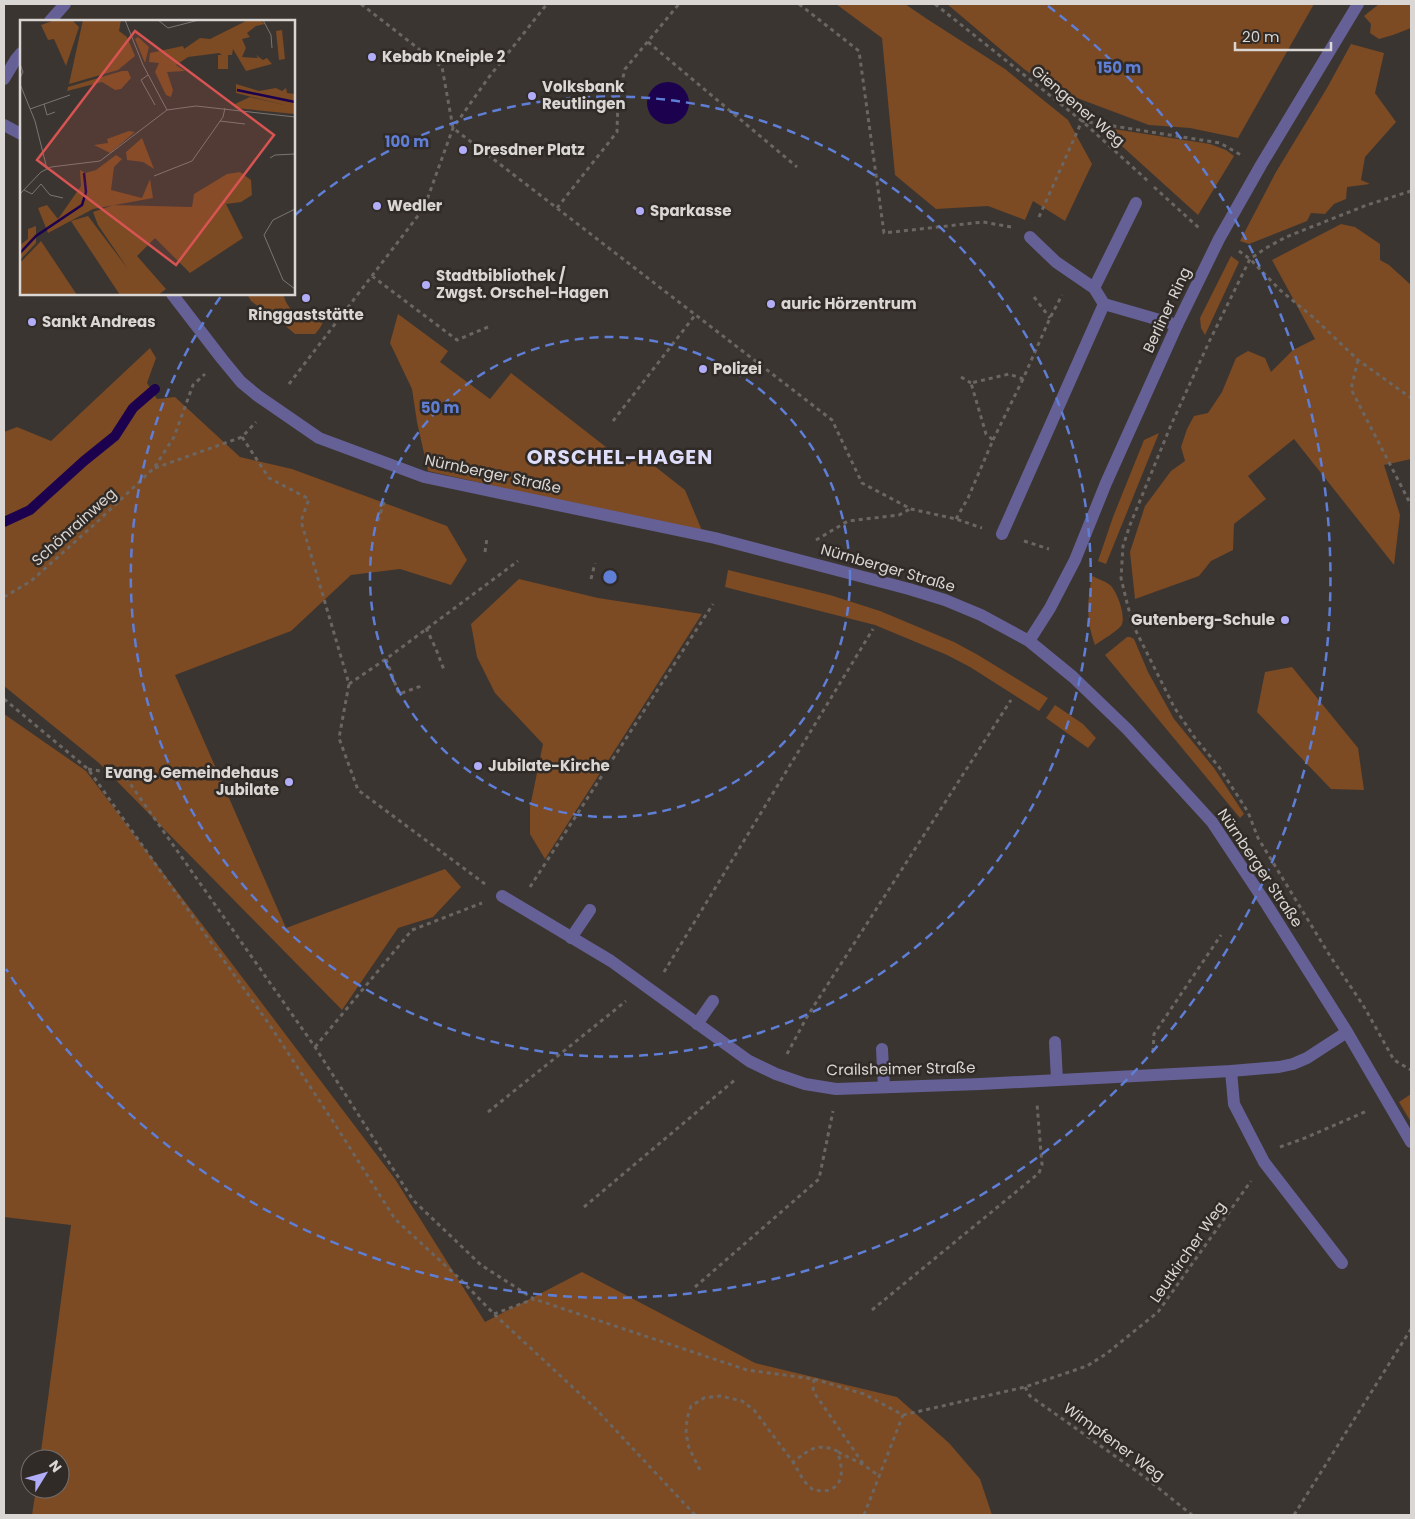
<svg xmlns="http://www.w3.org/2000/svg" width="1415" height="1519" font-family="Poppins,sans-serif">
  <style>
    .green { fill: #7c4a23 }
    .water { fill: #1c014f }
    .lines { fill: none; stroke-linecap: round; stroke-linejoin: round }
    .stream { stroke: #1c014f; stroke-width: 10 }
    .path { stroke: #6b6662; stroke-width: 3; stroke-dasharray: 4 4; stroke-linecap: butt }
    .service { stroke: #656096; stroke-width: 12 }
    .minor { stroke: #656096; stroke-width: 12 }
    .ring { fill: none; stroke: #5f7ed6; stroke-width: 2.5; stroke-dasharray: 9 6 }
    .poi-dot { fill: #b2adf9; stroke: #312b27; stroke-width: 2 }
    .labels { text-anchor: middle; stroke-width: 5; stroke-linejoin: round; paint-order: stroke }
    .poi-label { font-size: 15px; font-weight: bold; fill: #d9d6d3; stroke: #312b27; text-anchor: start }
    .street-label { font-size: 15px; fill: #d9d6d3; stroke: #312b27 }
    .district-label { font-size: 20px; font-weight: bold; letter-spacing: 1px; fill: #deddfa; stroke: #312b27 }
    .inset-river { fill: none; stroke: #1c014f; stroke-width: 2.5 }
    .inset-road { fill: none; stroke: #7a7572; stroke-width: 1 }
    .view { fill: #d75453; fill-opacity: 0.15; stroke: #d75453; stroke-width: 2.5 }
    .inset-edge { fill: none; stroke: #d9d6d3; stroke-width: 2.5 }
    .centre { fill: #5f7ed6; stroke: #312b27; stroke-width: 2.5 }
    .ring-label { font-size: 15px; text-anchor: middle; font-weight: bold; fill: #5f7ed6; stroke: #312b27; stroke-width: 5; stroke-linejoin: round; paint-order: stroke }
  </style>
  <rect width="100%" height="100%" fill="#3b3531"/>
  <!-- green -->
  <path class="green" d="M 836,4 L 905,4 L 927,19 L 1005,69 L 1068,120 L 1092,164 L 1065,221 L 1033,201 L 1025,220 L 988,206 L 936,209 L 895,175 L 882,38 Z
    M 947,4 L 1314,4 L 1238,138 L 1190,128 L 1149,125 L 1053,89 L 1024,69 Z
    M 1379,4 L 1411,4 L 1411,28 L 1393,35 L 1379,39 L 1370,33 L 1371,24 L 1364,16 Z
    M 1351,44 L 1384,53 L 1375,93 L 1396,122 L 1365,157 L 1361,180 L 1370,184 L 1347,187 L 1346,199 L 1334,204 L 1325,214 L 1311,213 L 1307,221 L 1249,244 L 1240,241 L 1276,172 L 1327,88 Z
    M 1107,128 L 1210,144 L 1226,150 L 1234,156 L 1198,215 L 1103,129 Z
    M 1341,224 L 1355,227 L 1380,244 L 1380,260 L 1389,265 L 1411,285 L 1411,459 L 1384,465 L 1400,515 L 1394,565 L 1294,439 L 1248,476 L 1266,499 L 1234,524 L 1233,550 L 1211,561 L 1199,576 L 1135,599 L 1130,552 L 1145,506 L 1171,471 L 1185,461 L 1181,447 L 1187,429 L 1194,416 L 1208,413 L 1222,392 L 1236,358 L 1248,351 L 1265,358 L 1271,372 L 1293,350 L 1315,339 L 1272,260 Z
    M 1231,256 L 1239,262 L 1205,335 L 1201,328 L 1200,318 Z
    M 247,294 L 283,294 C 291,318 300,313 321,311 C 327,320 321,327 315,334 L 295,334 L 282,323 L 276,321 L 266,312 L 251,301 Z
    M 398,314 L 448,351 L 440,362 L 490,399 L 511,373 L 629,465 L 638,453 L 685,490 L 703,533 L 428,471 L 417,422 L 412,389 L 390,343 Z
    M 150,348 L 156,358 L 147,383 L 157,399 L 175,397 L 240,457 L 292,469 L 447,526 L 467,560 L 451,585 L 400,569 L 351,575 L 291,631 L 175,675 L 286,928 L 445,869 L 461,887 L 433,917 L 398,928 L 342,1010 L 99,763 L 4,686 L 4,432 L 17,427 L 51,441 Z
    M 1159,433 L 1106,564 L 1098,561 L 1113,517 L 1144,440 Z
    M 728,570 L 830,595 L 880,611 L 954,642 L 978,655 L 1048,698 L 1039,711 L 970,667 L 947,655 L 875,625 L 725,587 Z
    M 1092,576 C 1098,579 1105,581 1110,585 C 1117,591 1127,618 1121,626 C 1116,632 1102,640 1095,645 C 1086,620 1087,602 1092,576 Z
    M 519,579 L 598,598 L 702,614 L 545,859 L 530,834 L 530,807 L 543,744 L 495,693 L 477,657 L 471,624 Z
    M 1127,637 L 1130,637 L 1134,639 L 1148,672 L 1174,719 L 1214,768 L 1244,814 L 1240,818 L 1105,655 Z
    M 1292,667 L 1358,748 L 1364,790 L 1331,789 L 1257,712 L 1265,672 Z
    M 1055,705 L 1083,724 L 1096,738 L 1088,748 L 1046,718 Z
    M 4,714 L 86,771 L 395,1179 L 485,1322 L 582,1272 L 755,1363 L 897,1397 L 949,1443 L 980,1479 L 992,1515 L 32,1515 L 36,1489 L 60,1489 L 60,1459 L 40,1459 L 71,1225 L 4,1217 Z
    M 1411,1094 L 1411,1122 L 1399,1102 Z"/>
  <!-- water -->
  <path class="water" d="M647 103a21 21 0 1 1 42 0a21 21 0 1 1-42 0Z"/>
  <g class="lines">
    <!-- stream -->
    <path class="stream" d="M 4,522 L 30,510 L 84,461 L 115,436 L 133,408 L 155,389"/>
    <!-- path -->
    <path class="path" d="M 361,4 L 442,67 L 453,128 L 832,420 L 862,483 L 911,509 L 956,519 L 982,528
      M 799,4 L 859,51 L 884,233 L 983,222 L 1011,227
      M 935,4 L 1082,121 L 1149,182
      M 648,42 L 797,167
      M 1154,187 L 1199,228
      M 1411,191 L 1367,205 L 1286,237 L 1266,248 L 1250,259 L 1209,342 L 1171,425 L 1130,525 L 1123,546 L 1121,578 L 1128,607 L 1135,629 L 1174,707 L 1195,738 L 1219,767 L 1248,812 L 1258,838 L 1330,956 L 1363,1005 L 1394,1060 L 1411,1070
      M 557,208 L 617,132 L 618,98 L 625,69 L 679,4
      M 1039,217 L 1082,121 L 1220,143 L 1241,155
      M 1239,251 L 1250,259 L 1280,290 L 1314,318 L 1358,360 L 1411,398
      M 372,276 L 457,340 L 488,327
      M 1034,297 L 1050,318
      M 1358,360 L 1351,389 L 1411,505
      M 961,377 L 971,383
      M 289,384 L 424,208 L 453,128 L 489,77 L 547,4
      M 613,421 L 696,314
      M 242,437 L 269,478 L 309,499 L 301,521 L 349,684 L 339,738 L 358,790 L 485,884
      M 993,440 L 1023,379
      M 155,468 L 242,437 L 256,422
      M 956,519 L 968,498 L 993,440 L 986,434 L 971,383 L 1009,374 L 1023,379 L 1050,318 L 1062,295
      M 378,521 L 384,502
      M 816,540 L 848,521 L 899,515 L 910,509
      M 1024,541 L 1049,549
      M 485,552 L 487,538
      M 591,579 L 595,563
      M 4,597 L 31,581 L 96,523 L 154,468 L 174,437 L 193,385 L 205,374
      M 426,628 L 436,649 L 444,670
      M 386,659 L 399,694 L 424,685
      M 349,684 L 386,659 L 518,561
      M 4,699 L 88,769 L 269,1024 L 336,1126 L 395,1219 L 461,1280 L 494,1314 L 594,1407 L 695,1515
      M 88,769 L 124,775 L 315,1047 L 413,1200 L 481,1265 L 534,1299 L 747,1370 L 814,1379 L 864,1394 L 903,1415 L 1025,1387 L 1087,1366 L 1106,1354 L 1158,1312 L 1251,1181
      M 530,887 L 713,604
      M 664,972 L 873,629
      M 315,1047 L 412,930 L 482,903
      M 1153,1052 L 1154,1034 L 1221,935
      M 787,1054 L 808,1015 L 1011,700
      M 488,1112 L 626,1001
      M 1280,1147 L 1305,1138 L 1367,1111
      M 584,1207 L 736,1079
      M 695,1287 L 819,1179 L 833,1111
      M 872,1310 L 1039,1173 L 1042,1165 L 1037,1104
      M 494,1314 L 534,1299
      M 814,1379 L 813,1391 L 864,1465
      M 1025,1387 L 1030,1396 L 1146,1478 L 1192,1515
      M 838,1452 L 864,1465 L 879,1476
      M 700,1470 L 689,1448 L 686,1433 L 687,1419 L 691,1406 L 704,1398 L 720,1396 L 742,1401 L 754,1410 L 793,1462 L 804,1481 L 813,1490 C 818,1490 824,1492 829,1490 C 846,1484 842,1464 837,1451 C 817,1442 809,1450 793,1462
      M 864,1515 L 903,1415
      M 1294,1515 L 1411,1329"/>
    <!-- service -->
    <path class="service" d="M 1030,237 L 1056,262 L 1094,288
      M 1104,304 L 1094,288 L 1136,203
      M 1002,534 L 1104,304 L 1177,325
      M 571,938 L 590,910
      M 697,1024 L 713,1001
      M 1055,1042 L 1057,1080
      M 882,1049 L 884,1087
      M 1231,1071 L 1234,1104 L 1264,1162 L 1342,1263"/>
    <!-- minor -->
    <path class="minor" d="M 50,21 L 65,4
      M 4,79 L 16,59 L 21,53
      M 4,125 L 21,134
      M 172,294 L 222,359 L 241,382 L 258,396 L 319,438 L 424,477 L 715,538 L 909,589 L 945,600 L 981,615 L 1029,641 L 1073,677 L 1127,729 L 1212,822 L 1267,905 L 1347,1032 L 1411,1142
      M 1029,641 L 1050,608 L 1075,560 L 1106,483 L 1177,325 L 1219,239 L 1261,165 L 1358,4
      M 502,896 L 611,961 L 749,1061 L 776,1074 L 805,1084 L 836,1089 L 980,1084 L 1231,1071 L 1279,1067 L 1293,1064 L 1307,1058 L 1347,1032"/>
  </g>
  <!-- distance rings -->
  <g class="ring">
    <circle cx="610" cy="577" r="240"/>
    <path d="M295 215A480 480 0 1 1 222 295"/>
    <path d="M1048 6A720 720 0 1 1 6 969"/>
  </g>
  <!-- markers -->
  <g class="poi-dot">
    <circle cx="372" cy="57" r="5"/>
    <circle cx="532" cy="96" r="5"/>
    <circle cx="463" cy="150" r="5"/>
    <circle cx="377" cy="206" r="5"/>
    <circle cx="640" cy="211" r="5"/>
    <circle cx="426" cy="285" r="5"/>
    <circle cx="306" cy="298" r="5"/>
    <circle cx="771" cy="304" r="5"/>
    <circle cx="32" cy="322" r="5"/>
    <circle cx="703" cy="369" r="5"/>
    <circle cx="1285" cy="620" r="5"/>
    <circle cx="478" cy="766" r="5"/>
    <circle cx="289" cy="782" r="5"/>
  </g>
  <g class="labels">
    <!-- poi labels -->
    <g class="poi-label">
      <text x="382" y="62">Kebab Kneiple 2</text>
      <text x="542" y="92">Volksbank<tspan x="542" dy="17">Reutlingen</tspan></text>
      <text x="473" y="155">Dresdner Platz</text>
      <text x="387" y="211">Wedler</text>
      <text x="650" y="216">Sparkasse</text>
      <text x="436" y="281">Stadtbibliothek /<tspan x="436" dy="17">Zwgst. Orschel-Hagen</tspan></text>
      <text x="781" y="309">auric Hörzentrum</text>
      <text x="306" y="320" text-anchor="middle">Ringgaststätte</text>
      <text x="42" y="327">Sankt Andreas</text>
      <text x="713" y="374">Polizei</text>
      <text x="1275" y="625" text-anchor="end">Gutenberg-Schule</text>
      <text x="488" y="771">Jubilate-Kirche</text>
      <text x="279" y="778" text-anchor="end">Evang. Gemeindehaus<tspan x="279" dy="17">Jubilate</tspan></text>
    </g>
    <!-- street labels -->
    <g class="street-label">
      <text transform="translate(1078 106) rotate(40)" y="5">Giengener Weg</text>
      <text transform="translate(1167 310) rotate(-65)" y="5">Berliner Ring</text>
      <text transform="translate(493 474) rotate(12)" y="5">Nürnberger Straße</text>
      <text transform="translate(74 527) rotate(-42)" y="5">Schönrainweg</text>
      <text transform="translate(888 568) rotate(16)" y="5">Nürnberger Straße</text>
      <text transform="translate(1260 868) rotate(56)" y="5">Nürnberger Straße</text>
      <text transform="translate(901 1069) rotate(-1)" y="5">Crailsheimer Straße</text>
      <text transform="translate(1188 1252) rotate(-55)" y="5">Leutkircher Weg</text>
      <text transform="translate(1114 1442) rotate(36)" y="5">Wimpfener Weg</text>
    </g>
    <!-- district labels -->
    <g class="district-label">
      <text x="620" y="464">ORSCHEL-HAGEN</text>
    </g>
  </g>
  <!-- overview -->
  <g transform="translate(20 20)">
    <rect width="275" height="275" fill="#3b3531"/>
    <path d="M 35,0 L 52,0 L 59,7 L 46,46 L 34,19 L 28,20 L 21,5 ZM 63,0 L 101,0 L 99,11 L 107,17 L 115,36 L 98,50 L 49,64 ZM 228,0 L 240,0 L 245,4 L 236,6 L 227,13 L 230,17 L 222,19 L 226,28 L 222,37 L 238,38 L 236,35 L 243,40 L 247,38 L 252,44 L 226,51 L 213,29 L 212,35 L 208,35 L 208,49 L 198,49 L 198,35 L 202,35 L 199,33 L 168,37 L 156,45 L 165,51 L 147,52 L 153,70 L 151,77 L 146,75 L 135,52 L 139,43 L 129,42 L 130,33 L 163,26 L 164,29 L 180,18 L 190,19 ZM 262,10 L 265,39 L 259,40 L 256,11 ZM 118,17 L 129,27 L 125,43 L 115,19 ZM 102,51 L 108,51 L 111,58 L 101,69 L 95,70 L 82,62 L 47,71 L 48,67 ZM 216,64 L 239,71 L 256,68 L 262,71 L 266,68 L 267,73 L 275,74 L 275,94 L 215,88 L 215,84 L 230,77 L 269,86 L 216,73 ZM 109,111 L 115,112 L 90,133 L 74,125 L 88,123 L 87,119 ZM 122,118 L 134,149 L 123,142 L 107,140 L 106,132 ZM 96,135 L 102,139 L 94,147 L 91,170 L 122,178 L 130,159 L 133,178 L 73,189 L 28,213 L 18,188 L 27,185 L 38,199 L 61,166 L 60,150 L 65,153 L 76,150 ZM 220,152 L 231,160 L 232,175 L 221,182 L 206,184 L 223,218 L 170,253 L 135,218 L 117,236 L 146,269 L 138,275 L 100,275 L 51,201 L 68,196 L 108,249 L 78,205 L 73,192 L 94,185 L 172,187 L 174,174 L 207,154 ZM 16,206 L 16,223 L 0,240 L 0,225 L 8,219 L 8,209 ZM 21,221 L 57,275 L 0,275 L 0,243 Z" fill="#7c4a23"/>
    <path class="inset-river" d="M 217,70 L 275,82M 0,233 L 16,216 L 62,185 L 66,172 L 64,153"/>
    <path class="inset-road" d="M 105,0 L 123,45 L 147,90M 138,0 L 148,8 L 179,0M 243,0 L 251,15 L 252,28M 0,44 L 3,52 L 0,58M 128,55 L 121,60 L 135,85M 0,64 L 15,101 L 27,149M 24,84 L 27,95 L 35,92M 10,89 L 50,75M 200,101 L 225,104M 250,138 L 255,135 L 275,134M 134,156 L 172,141 L 203,97 L 205,88M 4,170 L 12,174 L 21,164 L 30,175 L 43,178M 0,174 L 21,152 L 31,147 L 80,141 L 147,90 L 176,86 L 275,97M 275,189 L 253,200 L 244,215 L 263,260 L 275,269"/>
    <path class="view" d="M 115,11 L 254,115 L 156,245 L 17,140 Z"/>
    <rect width="275" height="275" class="inset-edge"/>
  </g>
  <circle cx="610" cy="577" r="8" class="centre"/>
  <g class="ring-label">
    <text x="1119" y="73">150 m</text>
    <text x="407" y="147">100 m</text>
    <text x="440" y="413">50 m</text>
  </g>
  <!-- border -->
  <rect width="1415" height="1519" fill="none" stroke="#d9d6d3" stroke-width="10"/>
  <!-- north arrow -->
  <g transform="translate(45 1474) rotate(53)"><circle r="24" fill="#312b27" stroke="#746f6c"/>
  <path d="M0-4L9 19L0 12L-9 19Z" fill="#b2adf9"/>
  <text y="-8" font-size="14" font-weight="bold" text-anchor="middle" fill="#d9d6d3">N</text>
  </g>
  <!-- scale -->
  <path d="M1235 42v8h96v-8" fill="none" stroke="#d9d6d3" stroke-width="2.5"/>
  <text x="1242" y="42" font-size="15" fill="#d9d6d3" stroke="#312b27" stroke-width="4" paint-order="stroke">20 m</text>
</svg>
